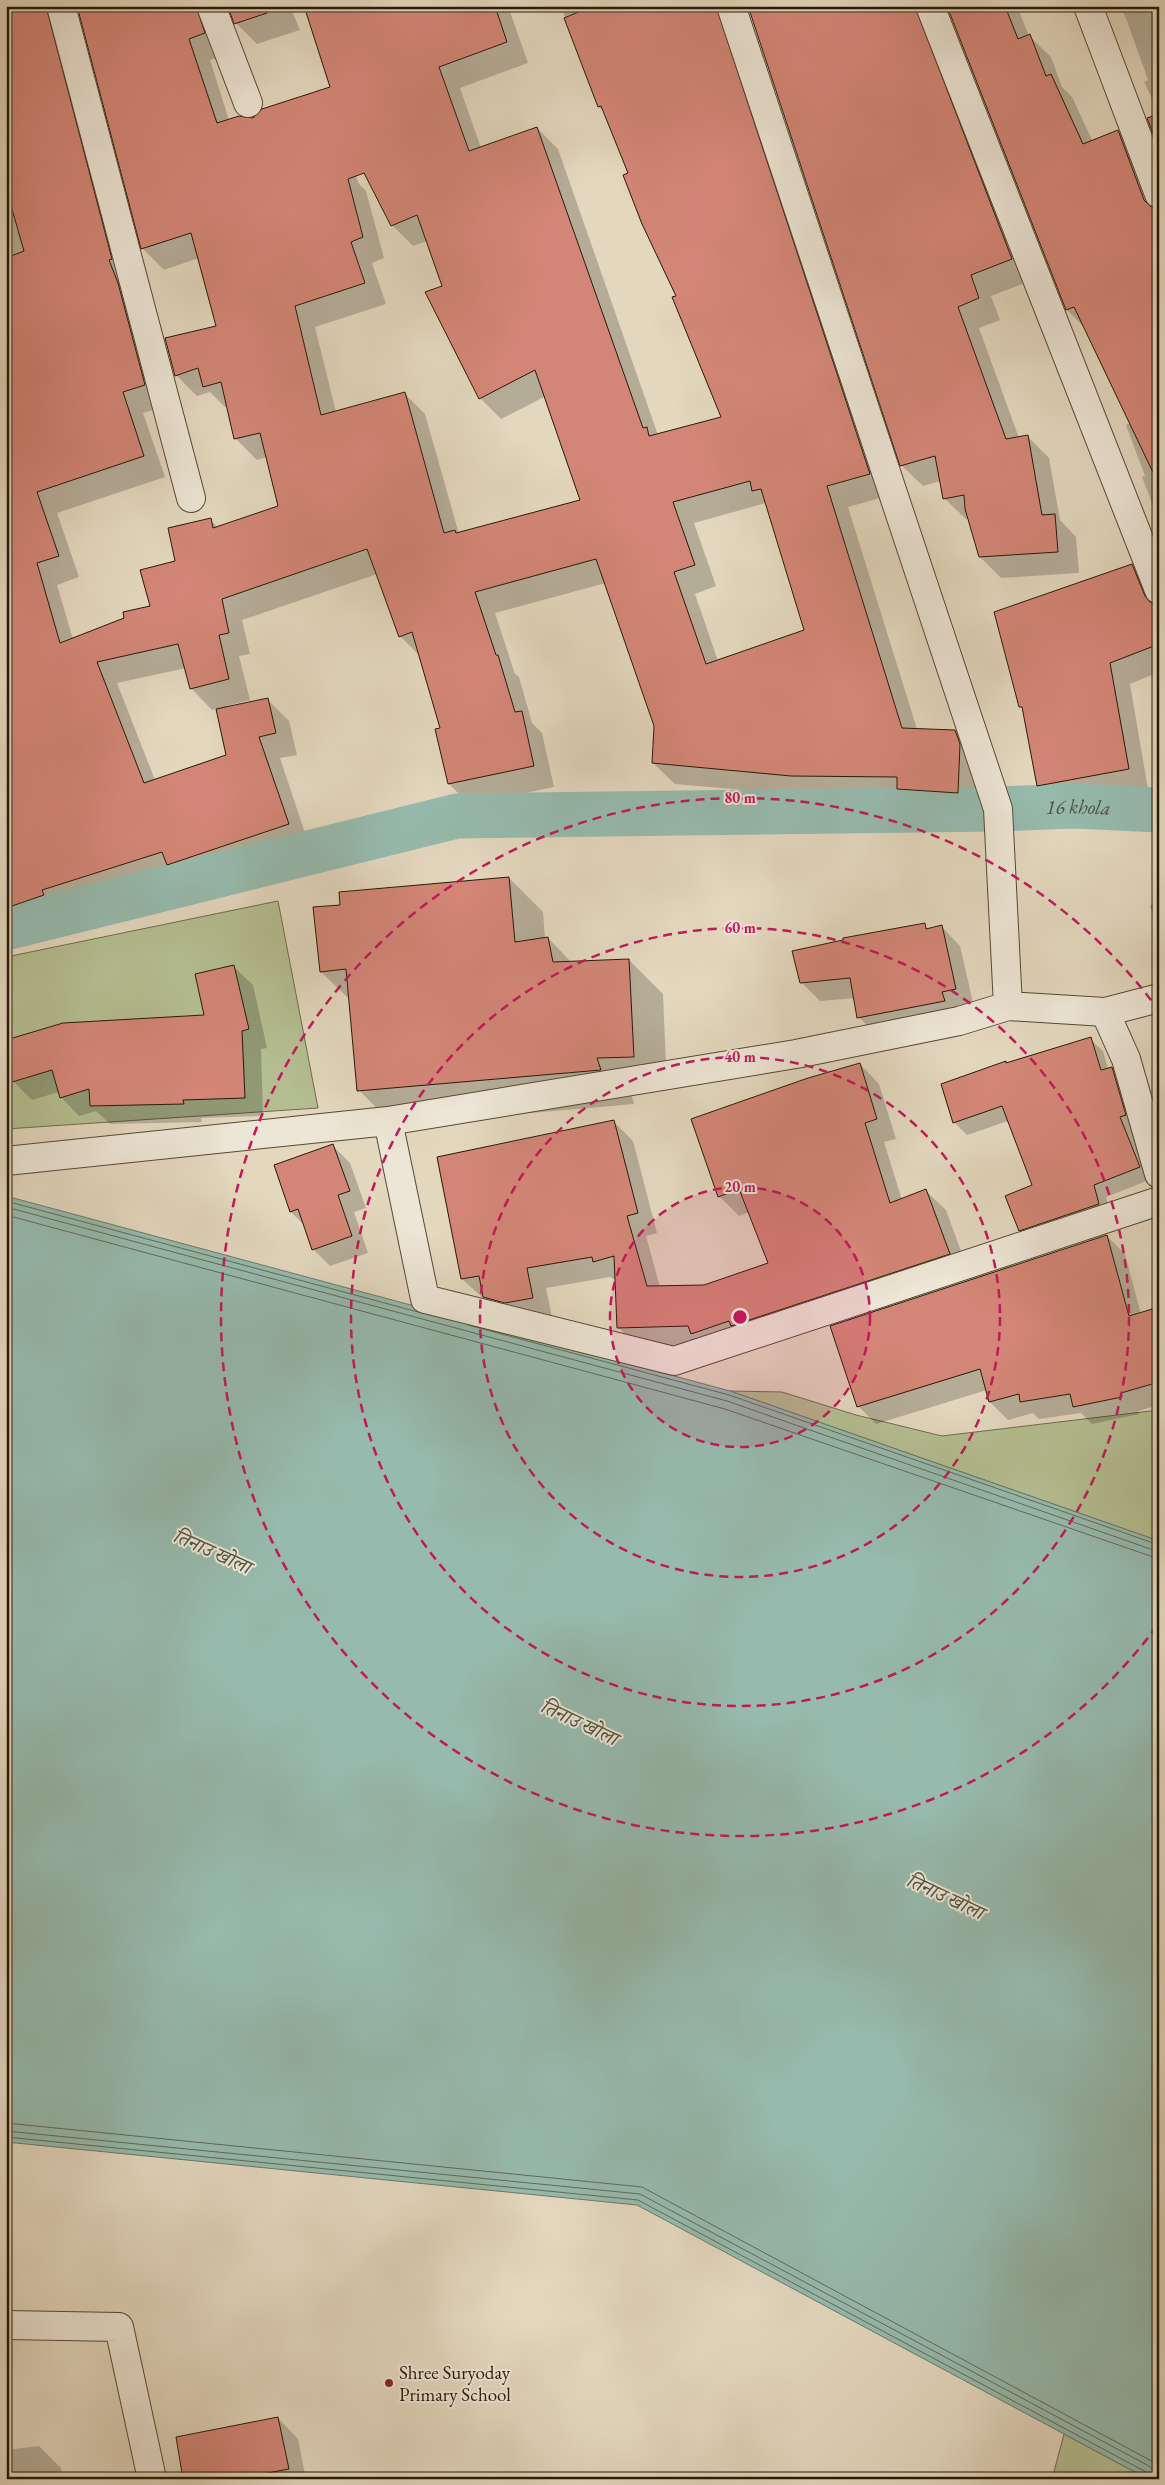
<svg xmlns="http://www.w3.org/2000/svg" width="1165" height="2485" font-family="'EB Garamond','Noto Serif Devanagari',serif">
  <style>
    .green { fill: #b4be91; stroke: #6d6c4c }
    .water { fill: #96baad; stroke: #697a6a }
    .shadow { fill: #0003; fill-rule: evenodd }
    .lines { fill: none; stroke-linecap: round; stroke-linejoin: round }
    .shore { stroke: #5e6a5a; stroke-width: 1 }
    .canal { stroke: #96baad; stroke-width: 45 }
    .building { fill: #d38677; stroke: #261906; fill-rule: evenodd }
    .minor-casing { stroke: #554834; stroke-width: 30 }
    .minor { stroke: #ede5d5; stroke-width: 28 }
    .ring { fill: none; stroke: #c2185b; stroke-width: 2.5; stroke-dasharray: 9 6 }
    .poi-dot { fill: #8f2418; stroke: #ede5d5; stroke-width: 2 }
    .labels { text-anchor: middle; stroke-width: 4; stroke-linejoin: round; paint-order: stroke }
    .poi-label { font-size: 19px; fill: #261906; stroke: #ede5d5; text-anchor: start }
    .water-label { font-size: 20px; font-style: italic; fill: #4d5140; stroke: #ede5d5 }
    .centre { fill: #c2185b; stroke: #ede5d5; stroke-width: 2.5 }
    .ring-label { font-size: 15px; text-anchor: middle; font-weight: bold; fill: #c2185b; stroke: #ede5d5; stroke-width: 4; stroke-linejoin: round; paint-order: stroke }
  </style>
  <rect width="100%" height="100%" fill="#e3d7be"/>
  <filter id="stains"><feTurbulence type="fractalNoise" baseFrequency=".004" numOctaves="4"/><feColorMatrix values="0 0 0 0 .2 0 0 0 0 .09 0 0 0 0 .02 0 0 0 .5 -.17"/></filter>
  <radialGradient id="worn" r=".72"><stop offset=".6" stop-color="#630" stop-opacity="0"/><stop offset="1" stop-color="#630" stop-opacity=".3"/></radialGradient>
  <!-- green -->
  <path class="green" d="M 278,901 L 318,1108 L 6,1129 L 6,957 Z
    M 730,1391 L 782,1392 L 856,1415 L 942,1436 L 1159,1410 L 1159,1541 Z
    M 1064,2434 L 1148,2479 L 1052,2479 Z"/>
  <!-- water -->
  <path class="water" d="M 6,1196 L 730,1391 L 1159,1541 L 1159,2479 L 1148,2479 L 637,2205 L 6,2142 Z"/>
  <!-- shadow -->
  <path class="shadow" d="M 6,6 L 73,6 L 166,406 L 143,413 L 165,477 L 57,513 L 79,577 L 57,585 L 73,639 L 152,607 L 177,562 L 210,519 L 218,528 L 280,507 L 267,457 L 257,460 L 235,438 L 228,407 L 225,407 L 210,392 L 197,396 L 176,375 L 217,327 L 199,258 L 164,270 L 143,249 L 78,6 L 290,6 L 300,30 L 257,44 L 236,23 L 231,12 L 227,12 L 225,55 L 210,60 L 229,120 L 332,116 L 359,184 L 366,191 L 384,258 L 372,263 L 386,304 L 315,327 L 336,412 L 404,393 L 425,414 L 459,534 L 582,500 L 546,396 L 501,419 L 480,398 L 427,241 L 413,246 L 392,225 L 344,6 L 508,6 L 528,63 L 460,88 L 481,148 L 537,128 L 558,149 L 658,435 L 723,418 L 630,174 L 604,112 L 599,107 L 561,6 L 935,6 L 1033,280 L 991,296 L 1000,320 L 979,328 L 1019,438 L 1028,437 L 1049,458 L 1060,520 L 1076,537 L 1079,573 L 1001,578 L 980,557 L 969,519 L 966,519 L 944,498 L 941,481 L 923,486 L 901,465 L 751,12 L 740,17 L 891,495 L 848,507 L 917,729 L 955,731 L 976,752 L 981,766 L 979,813 L 919,810 L 907,798 L 813,796 L 675,784 L 653,763 L 655,726 L 606,583 L 495,613 L 515,674 L 519,677 L 532,723 L 542,733 L 554,787 L 470,805 L 449,784 L 442,729 L 421,657 L 400,636 L 377,574 L 242,620 L 250,654 L 239,656 L 250,700 L 226,706 L 226,708 L 268,700 L 289,721 L 297,755 L 280,758 L 309,845 L 189,885 L 179,875 L 63,911 L 64,916 L 6,937 ZM 766,503 L 805,631 L 718,661 L 695,594 L 716,586 L 694,523 ZM 186,668 L 191,688 L 212,710 L 217,708 L 227,756 L 155,780 L 117,683 Z
    M 943,6 L 1017,6 L 1029,36 L 1051,57 L 1062,87 L 1072,97 L 1093,142 L 1118,131 L 1139,153 L 1159,205 L 1159,521 L 1142,477 L 1145,476 L 1126,425 L 1130,423 L 1085,328 L 1067,310 L 951,12 Z
    M 1119,6 L 1159,6 L 1159,113 L 1144,82 L 1148,80 L 1126,18 Z
    M 1132,566 L 1152,586 L 1159,601 L 1159,672 L 1130,684 L 1148,789 L 1059,806 L 1038,786 L 1024,710 L 1021,707 Z
    M 509,878 L 543,912 L 545,939 L 548,938 L 572,963 L 629,960 L 663,994 L 667,1090 L 631,1092 L 634,1104 L 393,1125 L 359,1090 L 350,1000 L 321,972 L 341,906 Z
    M 1159,903 L 1159,940 L 1150,905 Z
    M 924,925 L 929,930 L 942,927 L 960,946 L 974,1007 L 877,1036 L 859,1017 L 855,998 L 820,1001 L 802,983 Z
    M 234,967 L 253,985 L 267,1048 L 261,1049 L 263,1116 L 201,1118 L 202,1122 L 110,1124 L 96,1111 L 79,1116 L 61,1097 L 59,1092 L 32,1100 L 13,1081 L 206,1016 Z
    M 1090,1039 L 1103,1051 L 1108,1069 L 1112,1068 L 1124,1080 L 1152,1179 L 1106,1197 L 1111,1217 L 1033,1243 L 1020,1230 L 1033,1186 L 1008,1121 L 967,1135 L 954,1122 L 1005,1062 L 1007,1064 Z
    M 860,1064 L 879,1084 L 896,1139 L 884,1142 L 902,1200 L 926,1191 L 946,1210 L 969,1273 L 704,1345 L 638,1347 L 618,1327 L 616,1280 L 610,1277 L 546,1288 L 552,1317 L 504,1317 L 462,1279 L 438,1158 L 613,1121 L 633,1141 L 657,1233 L 646,1236 L 660,1287 L 705,1286 L 769,1264 L 749,1212 L 739,1216 L 719,1196 Z
    M 333,1146 L 350,1163 L 366,1208 L 354,1212 L 368,1253 L 330,1266 L 313,1249 L 305,1226 L 291,1212 Z
    M 1107,1236 L 1125,1254 L 1141,1314 L 1159,1308 L 1159,1405 L 1138,1411 L 1139,1414 L 1092,1424 L 1081,1413 L 1039,1419 L 1033,1413 L 1008,1420 L 990,1402 L 987,1390 L 876,1424 L 858,1406 Z
    M 278,2418 L 298,2439 L 306,2479 L 185,2479 Z
    M 39,2446 L 61,2468 L 62,2479 L 6,2479 L 6,2450 Z"/>
  <g class="lines">
    <!-- shore -->
    <path class="shore" d="M 6,1201 L 418,1312
      M 6,1207 L 727,1401 L 1159,1552
      M 6,1215 L 725,1409 L 1159,1559
      M 468,1325 L 729,1395 L 1159,1545
      M 6,2123 L 642,2187 L 1159,2465
      M 6,2131 L 640,2194 L 1149,2466 L 1155,2472 L 1156,2479
      M 6,2137 L 638,2200 L 1146,2472 L 1149,2479"/>
    <!-- canal -->
    <path class="canal" id="s1" d="M 6,928 L 457,816 L 998,809 L 1075,806 L 1159,810"/>
  </g>
  <!-- building -->
  <path class="building" d="M 6,6 L 46,6 L 112,259 L 109,260 L 118,283 L 145,385 L 123,392 L 144,456 L 37,492 L 59,556 L 37,563 L 60,643 L 124,618 L 123,612 L 150,606 L 140,570 L 175,561 L 168,528 L 211,518 L 213,528 L 278,506 L 260,433 L 234,439 L 221,382 L 203,387 L 198,368 L 175,376 L 165,338 L 216,326 L 191,233 L 141,249 L 77,6 L 196,6 L 205,33 L 189,39 L 217,123 L 239,116 L 253,118 L 262,109 L 330,87 L 304,6 L 495,6 L 507,42 L 439,67 L 469,151 L 537,127 L 643,428 L 647,427 L 649,436 L 721,417 L 672,297 L 676,296 L 642,224 L 623,175 L 628,173 L 601,106 L 598,107 L 564,18 L 593,6 L 716,6 L 870,474 L 827,486 L 902,728 L 955,730 L 960,744 L 958,793 L 897,789 L 897,777 L 791,776 L 652,763 L 654,726 L 596,559 L 475,592 L 496,655 L 498,655 L 515,712 L 522,711 L 534,766 L 448,784 L 435,729 L 440,728 L 412,632 L 399,637 L 367,549 L 222,599 L 229,633 L 219,635 L 229,679 L 190,689 L 178,644 L 97,662 L 144,783 L 226,755 L 216,709 L 268,698 L 276,733 L 259,737 L 289,824 L 167,865 L 162,852 L 42,890 L 44,895 L 6,908 L 6,258 L 24,251 L 6,188 ZM 364,173 L 391,226 L 417,215 L 442,286 L 425,292 L 479,399 L 535,370 L 580,500 L 456,533 L 455,530 L 444,533 L 405,392 L 321,415 L 295,306 L 365,283 L 351,242 L 363,237 L 348,179 ZM 750,481 L 752,491 L 761,489 L 804,630 L 706,664 L 674,572 L 695,565 L 673,502 Z
    M 228,6 L 266,6 L 267,13 L 234,24 Z
    M 748,6 L 915,6 L 1012,259 L 971,275 L 979,298 L 958,307 L 1006,439 L 1028,435 L 1042,515 L 1055,514 L 1058,552 L 979,557 L 965,509 L 964,495 L 943,499 L 935,456 L 900,466 Z
    M 947,6 L 1005,6 L 1018,39 L 1030,34 L 1046,76 L 1051,74 L 1083,144 L 1118,130 L 1144,200 L 1150,206 L 1159,209 L 1159,485 L 1074,307 L 1066,310 Z
    M 1159,114 L 1159,149 L 1147,118 Z
    M 1132,564 L 1145,596 L 1150,602 L 1159,605 L 1159,644 L 1110,663 L 1129,769 L 1037,786 L 1022,707 L 1019,707 L 994,612 Z
    M 509,877 L 515,942 L 548,937 L 553,962 L 629,959 L 634,1057 L 597,1058 L 601,1070 L 357,1091 L 346,969 L 320,972 L 313,907 L 340,905 L 339,892 Z
    M 925,923 L 926,929 L 942,925 L 956,989 L 942,992 L 945,1001 L 857,1018 L 850,978 L 800,983 L 792,951 L 843,940 L 843,938 Z
    M 234,965 L 249,1029 L 242,1031 L 245,1098 L 183,1100 L 184,1104 L 90,1106 L 89,1089 L 60,1098 L 52,1070 L 12,1082 L 6,1062 L 6,1040 L 63,1023 L 204,1015 L 195,974 Z
    M 1091,1037 L 1101,1070 L 1112,1067 L 1126,1115 L 1120,1117 L 1140,1167 L 1094,1185 L 1099,1204 L 1019,1231 L 1005,1196 L 1032,1185 L 1002,1106 L 953,1123 L 941,1084 L 1006,1061 L 1006,1063 Z
    M 860,1063 L 877,1119 L 865,1123 L 890,1203 L 926,1189 L 950,1254 L 731,1326 L 729,1321 L 691,1334 L 688,1326 L 617,1328 L 614,1256 L 593,1262 L 592,1257 L 527,1268 L 533,1298 L 505,1303 L 483,1297 L 479,1276 L 461,1279 L 437,1157 L 614,1120 L 638,1213 L 627,1216 L 647,1286 L 704,1285 L 768,1263 L 739,1189 L 718,1197 L 691,1119 L 808,1078 Z
    M 333,1144 L 350,1191 L 338,1195 L 352,1236 L 312,1250 L 298,1209 L 290,1212 L 274,1165 Z
    M 1107,1235 L 1129,1316 L 1159,1307 L 1159,1382 L 1121,1393 L 1122,1397 L 1073,1407 L 1070,1394 L 1020,1402 L 1019,1394 L 989,1402 L 980,1369 L 857,1407 L 830,1326 Z
    M 278,2417 L 289,2469 L 235,2479 L 183,2479 L 176,2437 Z"/>
  <g class="lines">
    <defs>
      <path id="minor" d="M 61,6 L 191,498
        M 211,6 L 248,103
        M 731,6 L 998,809 L 1008,1006
        M 930,6 L 1159,590
        M 1088,6 L 1159,194
        M 1105,1012 L 1126,1059 L 1159,1174
        M 388,1121 L 796,1054 L 959,1021 L 1008,1006 L 1105,1012 L 1159,998
        M 6,1161 L 388,1121 L 425,1299 L 674,1361 L 1159,1201
        M 6,2325 L 119,2327 L 152,2479"/>
    </defs>
    <!-- minor casing -->
    <use href="#minor" class="minor-casing"/>
    <!-- minor -->
    <use href="#minor" class="minor"/>
  </g>
  <!-- distance rings -->
  <circle cx="740" cy="1317" r="130" fill="#c2185b" fill-opacity=".12"/>
  <g class="ring">
    <circle cx="740" cy="1317" r="130"/>
    <circle cx="740" cy="1317" r="260"/>
    <circle cx="740" cy="1317" r="389"/>
    <path d="M1157 1626A519 519 0 1 1 1157 1008"/>
  </g>
  <!-- markers -->
  <circle class="poi-dot" cx="389" cy="2383" r="5"/>
  <g class="labels">
    <!-- poi labels -->
    <g class="poi-label">
      <text x="399" y="2379">Shree Suryoday<tspan x="399" dy="22">Primary School</tspan></text>
    </g>
    <!-- water labels -->
    <g class="water-label">
      <text dy="7" stroke="none"><textPath href="#s1" startOffset="1086">16 khola</textPath></text>
      <text transform="translate(212 1551) rotate(24)" y="7">तिनाउ खोला</text>
      <text transform="translate(579 1722) rotate(25)" y="7">तिनाउ खोला</text>
      <text transform="translate(945 1896) rotate(25)" y="7">तिनाउ खोला</text>
    </g>
  </g>
  <circle cx="740" cy="1317" r="8" class="centre"/>
  <g class="ring-label">
    <text x="740" y="803">80 m</text>
    <text x="740" y="933">60 m</text>
    <text x="740" y="1062">40 m</text>
    <text x="740" y="1192">20 m</text>
  </g>
  <!-- margin -->
  <rect width="1165" height="2485" fill="none" stroke="#e3d7be" stroke-width="25"/>
  <rect x="8" y="8" width="1150" height="2470" fill="none" stroke="#261906" stroke-width="2.5"/>
  <rect x="12" y="12" width="1140" height="2460" fill="none" stroke="#261906"/>
  <rect width="100%" height="100%" filter="url(#stains)"/>
  <rect width="100%" height="100%" fill="url(#worn)"/>
</svg>
